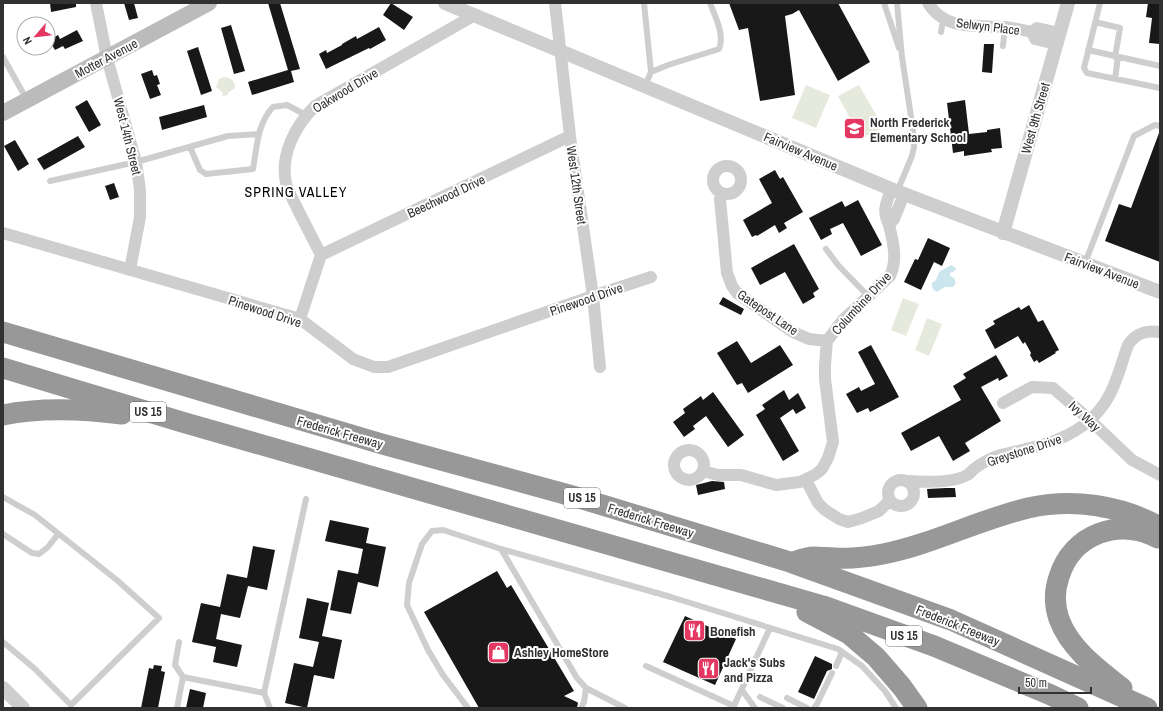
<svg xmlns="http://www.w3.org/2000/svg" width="1163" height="711" font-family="'Archivo Narrow',sans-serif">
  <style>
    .green { fill: #e6eadd }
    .water { fill: #cce6ed }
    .building { fill: #181818 }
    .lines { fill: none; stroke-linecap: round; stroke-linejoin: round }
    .service { stroke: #cecece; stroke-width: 6 }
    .minor { stroke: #cecece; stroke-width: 12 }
    .tertiary { stroke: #cecece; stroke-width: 14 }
    .secondary { stroke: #bbb; stroke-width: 16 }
    .motorway { stroke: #989898; stroke-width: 21 }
    .labels { text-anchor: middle; stroke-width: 4; stroke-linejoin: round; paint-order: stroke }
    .shield { fill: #fff; stroke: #6f6f6f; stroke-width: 1 }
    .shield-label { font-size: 12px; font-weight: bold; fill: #313131 }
    .street-label { font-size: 13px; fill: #313131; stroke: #fff }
    .poi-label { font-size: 13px; font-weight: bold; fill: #313131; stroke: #fff; text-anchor: start }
    .neighbourhood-label { font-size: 14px; letter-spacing: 1px; fill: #000; stroke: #fff }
  </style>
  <rect width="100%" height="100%" fill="#fff"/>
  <!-- green -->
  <path class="green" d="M 224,77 C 231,78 235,80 235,88 L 228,93 L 228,95 L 222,96 L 223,93 L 216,87 L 219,79 Z
    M 806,85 L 830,95 L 816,128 L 792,118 Z
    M 859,85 L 883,127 L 861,139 L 838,96 Z
    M 903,298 L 919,304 L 906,336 L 891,330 Z
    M 927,318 L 942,324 L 929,356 L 915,350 Z"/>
  <!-- water -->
  <path class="water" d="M 951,265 L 956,268 L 955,271 L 950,273 L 950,276 L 954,278 C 956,282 956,284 953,287 L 945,287 L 937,292 C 933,290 931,287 932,283 L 936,280 L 939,272 Z"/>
  <!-- building -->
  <path class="building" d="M 50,3 L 76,3 L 76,7 L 51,12 Z
    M 124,3 L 134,3 L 138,18 L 129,20 Z
    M 268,3 L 280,3 L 300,69 L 291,71 L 294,82 L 252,95 L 248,82 L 288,70 Z
    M 391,3 L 413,17 L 404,30 L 383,15 Z
    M 729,3 L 838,3 L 870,62 L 838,81 L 799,10 L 792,14 L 785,16 L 795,95 L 760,101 L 748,28 L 739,30 Z
    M 1148,3 L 1160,3 L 1160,44 L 1149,43 L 1152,18 L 1146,17 Z
    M 231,25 L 245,71 L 234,74 L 221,28 Z
    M 379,27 L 386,40 L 370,49 L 369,48 L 326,69 L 319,54 L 326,50 L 327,53 L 342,45 L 342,44 L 356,36 L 357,39 Z
    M 77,30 L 83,41 L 65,49 L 63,46 L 55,50 L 49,40 L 58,35 L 60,39 Z
    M 984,44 L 994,44 L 992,73 L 982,72 Z
    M 198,47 L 212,91 L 201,95 L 187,51 Z
    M 152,70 L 154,76 L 157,75 L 160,84 L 157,85 L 161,95 L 150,99 L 141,74 Z
    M 87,100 L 101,125 L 89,132 L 75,107 Z
    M 965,100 L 969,134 L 987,132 L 987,130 L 1000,128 L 1002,148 L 991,149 L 992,152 L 964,156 L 964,151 L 953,153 L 947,103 Z
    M 204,105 L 207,117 L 162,130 L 159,117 Z
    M 1159,133 L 1160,133 L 1160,262 L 1105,241 L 1119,204 L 1131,208 Z
    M 78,136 L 85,147 L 44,170 L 37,159 Z
    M 15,140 L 29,164 L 18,171 L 4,146 Z
    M 775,170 L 780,179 L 783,177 L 803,212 L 784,223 L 787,228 L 779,233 L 775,225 L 757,236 L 756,235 L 752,237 L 743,220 L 772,203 L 759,179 Z
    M 114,183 L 119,197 L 110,200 L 105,186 Z
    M 858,200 L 882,245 L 861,256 L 843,223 L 830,229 L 832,234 L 821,240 L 809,218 L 842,201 L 845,207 Z
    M 928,238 L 950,248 L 942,266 L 934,262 L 921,290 L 904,282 L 915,259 L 918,260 Z
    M 794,244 L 819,289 L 813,293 L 815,297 L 803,304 L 785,272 L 760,285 L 751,268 Z
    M 723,297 L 744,309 L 741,315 L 719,304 Z
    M 1029,305 L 1038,322 L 1043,320 L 1059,350 L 1055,352 L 1056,353 L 1039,363 L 1037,360 L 1034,362 L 1030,355 L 1031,353 L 1025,342 L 1023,344 L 1018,336 L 995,349 L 985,330 L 995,324 L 993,321 L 1019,307 L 1021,310 Z
    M 737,341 L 751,363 L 780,345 L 793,365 L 748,393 L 742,383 L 737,385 L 717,353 Z
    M 871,345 L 899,397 L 870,412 L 868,408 L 857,413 L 846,394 L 859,387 L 861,391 L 875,384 L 858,352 Z
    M 996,355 L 1008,376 L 999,381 L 998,378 L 981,387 L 1001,421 L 965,443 L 970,451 L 953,461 L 939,436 L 911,451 L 901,433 L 961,400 L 953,386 L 966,378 L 963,374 Z
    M 784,390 L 789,400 L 798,393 L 806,408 L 796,414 L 793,409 L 780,418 L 799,451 L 783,461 L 756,415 L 765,409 L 762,405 Z
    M 713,392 L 744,435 L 728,447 L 706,416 L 693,426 L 695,429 L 684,437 L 673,422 L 685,413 L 683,409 L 701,396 L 703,400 Z
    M 712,481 L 724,482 L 725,489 L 698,495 L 696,485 Z
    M 946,488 L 955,488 L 956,497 L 928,498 L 927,489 Z
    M 330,520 L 369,528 L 366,543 L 386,547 L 378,587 L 358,582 L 351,614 L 330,610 L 338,570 L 358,574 L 363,549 L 325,541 Z
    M 253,546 L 275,550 L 267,590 L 248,586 L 240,618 L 221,614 L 216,639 L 242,645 L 237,667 L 213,662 L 216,647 L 192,642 L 201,603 L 220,607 L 227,574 L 247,578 Z
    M 497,571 L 507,588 L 511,585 L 574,691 L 564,696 L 577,702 L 578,703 L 577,708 L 479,708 L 424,612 Z
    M 307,598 L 329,603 L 322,636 L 342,640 L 334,679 L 314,675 L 307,708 L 285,703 L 294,663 L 313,667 L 319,642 L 299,638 Z
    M 685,616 L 736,639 L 715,685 L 663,662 Z
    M 815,656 L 832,664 L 832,669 L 827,671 L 814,699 L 798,692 Z
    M 154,665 L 162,666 L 161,671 L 165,672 L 158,708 L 141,708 L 149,668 L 153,669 Z
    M 190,689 L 206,693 L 203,708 L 186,708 Z"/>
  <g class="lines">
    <!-- service -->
    <path class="service" d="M 644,3 L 651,72 L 645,86
      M 884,3 L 899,48
      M 897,3 L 902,57 L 913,130 L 914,147 L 912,156 L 897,192
      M 1100,3 L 1084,68 L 1087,73 L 1160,88
      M 1095,22 L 1120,28 L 1115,57
      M 941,32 L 943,20
      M 1003,46 L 1005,27
      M 1088,50 L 1160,66
      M 3,57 L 27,100
      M 651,72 L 668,65 L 719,49 C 725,35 715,16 710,3
      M 1115,79 L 1118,57
      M 190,147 L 200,170 L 206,174 L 253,169 C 257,147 257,124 273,107 L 287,105 L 306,115
      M 50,181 L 136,162 L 228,136 L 258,134
      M 826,249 L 838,265 L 868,296
      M 1085,263 L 1134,136 L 1155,125 L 1160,126
      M 3,497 L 35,515 L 118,581 L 159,618 L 71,705 L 35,669 L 3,642
      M 3,534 L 32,553 L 39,554 L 48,547 L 58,534
      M 501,549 L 577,678 L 586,688 L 625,708
      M 179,642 L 175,665 L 183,677
      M 646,666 L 734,706
      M 836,666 L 842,652
      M 742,690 L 755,708
      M 760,697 L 783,708
      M 787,698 L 807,708
      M 177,708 L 183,677 L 264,693
      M 270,708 L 264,693 L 306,499
      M 468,708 L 443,675 L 428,650 L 407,605 L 409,583 L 422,544 L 432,531 L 443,530 L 501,549 L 671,597 L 838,649 L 862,666 L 885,691 L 896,708
      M 581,708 L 584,702 L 586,688
      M 733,708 L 770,628
      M 814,708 L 817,704 L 832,673"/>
    <!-- minor -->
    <path class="minor" d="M 96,3 L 107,58 L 136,162 L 140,190 L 140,217 L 130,270
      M 555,3 L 570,136 L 593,296 L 600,367
      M 928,3 C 945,31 976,25 1004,27 C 1013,28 1023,30 1032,32
      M 1056,44 L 1035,39 L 1032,32 L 1037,28 L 1059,33
      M713 180a14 14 0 1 1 28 0a14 14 0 1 1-28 0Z
      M 891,189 C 886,205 882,210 889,225 L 894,219 L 904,194
      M 723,194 L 720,199 L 727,273 L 732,286 L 737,293 L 793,332 L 809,339 L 827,341
      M 3,233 L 300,319 L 353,359 L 374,367 L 388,367 L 593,296 L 651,277
      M 321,255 L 570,136
      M 300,319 L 321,255 C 313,239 305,224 297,208 C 294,201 288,192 286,183 C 280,155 295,126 315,106 L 473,16
      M 1003,403 L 1032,387 L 1053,388 L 1090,420 L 1132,460 L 1160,475
      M674 465a15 15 0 1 1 30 0a15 15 0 1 1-30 0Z
      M 703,471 L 718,475 L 741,475 L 776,485 L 800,482 L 816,474 L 822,469 L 828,458 L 833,442 L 825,379 L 825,365 L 827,341 L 843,320 L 890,276 C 898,259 893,242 889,225
      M888 493a13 13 0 1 1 26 0a13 13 0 1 1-26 0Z
      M 806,480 L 818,503 L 825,510 L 839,519 L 848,522 L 862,518 L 879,511 L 889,501
      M 907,481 C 922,482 954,483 967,475 C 970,474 971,471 974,469 C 980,464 988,460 995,457 C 1011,452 1029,449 1045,444 C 1072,436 1097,420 1110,394 C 1118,379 1122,361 1128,345 C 1136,333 1146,330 1160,332"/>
    <!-- tertiary -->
    <path class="tertiary" d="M 445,3 L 891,189 L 1160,292
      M 1003,233 L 1068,3
      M 3,688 L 23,708"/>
    <!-- secondary -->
    <path class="secondary" d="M 3,113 L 209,3"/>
    <!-- motorway -->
    <path class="motorway" d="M 3,332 L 382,444 L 576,497 L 790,562 L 951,620 L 1147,708
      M 3,368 L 182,422 L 823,606 L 934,646 L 1051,695 L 1078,708
      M 3,415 C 41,407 83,409 122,414
      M 793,562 C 799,560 807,557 814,557 C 821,557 828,558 835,558 C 850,559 868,557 883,554 C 933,544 978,520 1028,508 C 1072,498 1120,505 1160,527
      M 807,612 L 849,634 L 876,657 L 902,687 L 917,708
      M 1122,688 C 1098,669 1070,649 1059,619 C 1054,604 1054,591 1059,577 C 1072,534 1119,517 1158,538"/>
  </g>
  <!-- icons -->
  <defs>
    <symbol id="school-square" viewBox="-11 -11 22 22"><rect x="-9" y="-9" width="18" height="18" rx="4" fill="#e43762" stroke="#fff"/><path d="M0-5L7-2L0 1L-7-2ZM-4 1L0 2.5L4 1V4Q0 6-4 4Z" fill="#fff"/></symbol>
    <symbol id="restaurant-square" viewBox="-11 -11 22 22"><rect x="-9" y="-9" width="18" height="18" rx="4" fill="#e43762" stroke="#fff"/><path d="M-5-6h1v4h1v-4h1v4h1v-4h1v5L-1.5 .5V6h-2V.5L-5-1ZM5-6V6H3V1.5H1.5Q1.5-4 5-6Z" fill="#fff"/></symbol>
    <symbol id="shop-square" viewBox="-11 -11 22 22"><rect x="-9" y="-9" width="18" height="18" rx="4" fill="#e43762" stroke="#fff"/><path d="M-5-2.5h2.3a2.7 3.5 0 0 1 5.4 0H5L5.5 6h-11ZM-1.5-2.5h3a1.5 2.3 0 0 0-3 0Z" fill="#fff"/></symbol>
  </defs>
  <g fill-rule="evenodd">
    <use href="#school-square" x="842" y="116" width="25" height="25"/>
    <use href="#restaurant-square" x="682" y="618" width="25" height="25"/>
    <use href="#shop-square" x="486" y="640" width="25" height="25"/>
    <use href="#restaurant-square" x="696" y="656" width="25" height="25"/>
  </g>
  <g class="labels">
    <!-- shield labels -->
    <g class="shield">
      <rect x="130" y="402" width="36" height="20" rx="3"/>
      <rect x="564" y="488" width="36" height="20" rx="3"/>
      <rect x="886" y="626" width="36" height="20" rx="3"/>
    </g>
    <g class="shield-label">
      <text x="148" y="416">US 15</text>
      <text x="582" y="502">US 15</text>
      <text x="904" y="640">US 15</text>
    </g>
    <!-- street labels -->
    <g class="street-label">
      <text transform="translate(988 26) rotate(7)" y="5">Selwyn Place</text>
      <text transform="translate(106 58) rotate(-28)" y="5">Motter Avenue</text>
      <text transform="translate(345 90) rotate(-31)" y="5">Oakwood Drive</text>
      <text transform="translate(1035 118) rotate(-74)" y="5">West 9th Street</text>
      <text transform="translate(128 136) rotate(76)" y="5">West 14th Street</text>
      <text transform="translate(801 151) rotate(23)" y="5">Fairview Avenue</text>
      <text transform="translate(577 185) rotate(82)" y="5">West 12th Street</text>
      <text transform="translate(446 196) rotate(-25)" y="5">Beechwood Drive</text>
      <text transform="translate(1102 270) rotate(21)" y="5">Fairview Avenue</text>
      <text transform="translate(586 299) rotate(-19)" y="5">Pinewood Drive</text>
      <text transform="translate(861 303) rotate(-47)" y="5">Columbine Drive</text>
      <text transform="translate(265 311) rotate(18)" y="5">Pinewood Drive</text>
      <text transform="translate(768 312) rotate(34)" y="5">Gatepost Lane</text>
      <text transform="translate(1085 416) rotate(43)" y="5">Ivy Way</text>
      <text transform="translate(340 432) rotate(16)" y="5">Frederick Freeway</text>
      <text transform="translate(1024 450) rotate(-18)" y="5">Greystone Drive</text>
      <text transform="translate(651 520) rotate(17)" y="5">Frederick Freeway</text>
      <text transform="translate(958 625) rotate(22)" y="5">Frederick Freeway</text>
    </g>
    <!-- poi labels -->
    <g class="poi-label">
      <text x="870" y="127">North Frederick<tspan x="870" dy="15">Elementary School</tspan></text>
      <text x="710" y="636">Bonefish</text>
      <text x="514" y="657">Ashley HomeStore</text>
      <text x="724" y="667">Jack's Subs<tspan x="724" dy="15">and Pizza</tspan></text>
    </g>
    <!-- neighbourhood labels -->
    <g class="neighbourhood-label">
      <text x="296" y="197">SPRING VALLEY</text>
    </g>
  </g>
  <!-- border -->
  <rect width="1163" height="711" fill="none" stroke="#313131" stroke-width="8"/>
  <!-- north arrow -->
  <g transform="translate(36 36) rotate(242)"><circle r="19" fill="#ffffff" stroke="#adadad"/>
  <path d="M0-3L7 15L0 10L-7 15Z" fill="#e43762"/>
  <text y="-6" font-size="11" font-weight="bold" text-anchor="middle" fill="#313131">N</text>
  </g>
  <!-- scale -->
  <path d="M1019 687v6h72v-6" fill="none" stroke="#313131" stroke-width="2"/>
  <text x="1025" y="687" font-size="12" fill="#313131" stroke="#ffffff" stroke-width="3" paint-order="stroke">50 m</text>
</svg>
